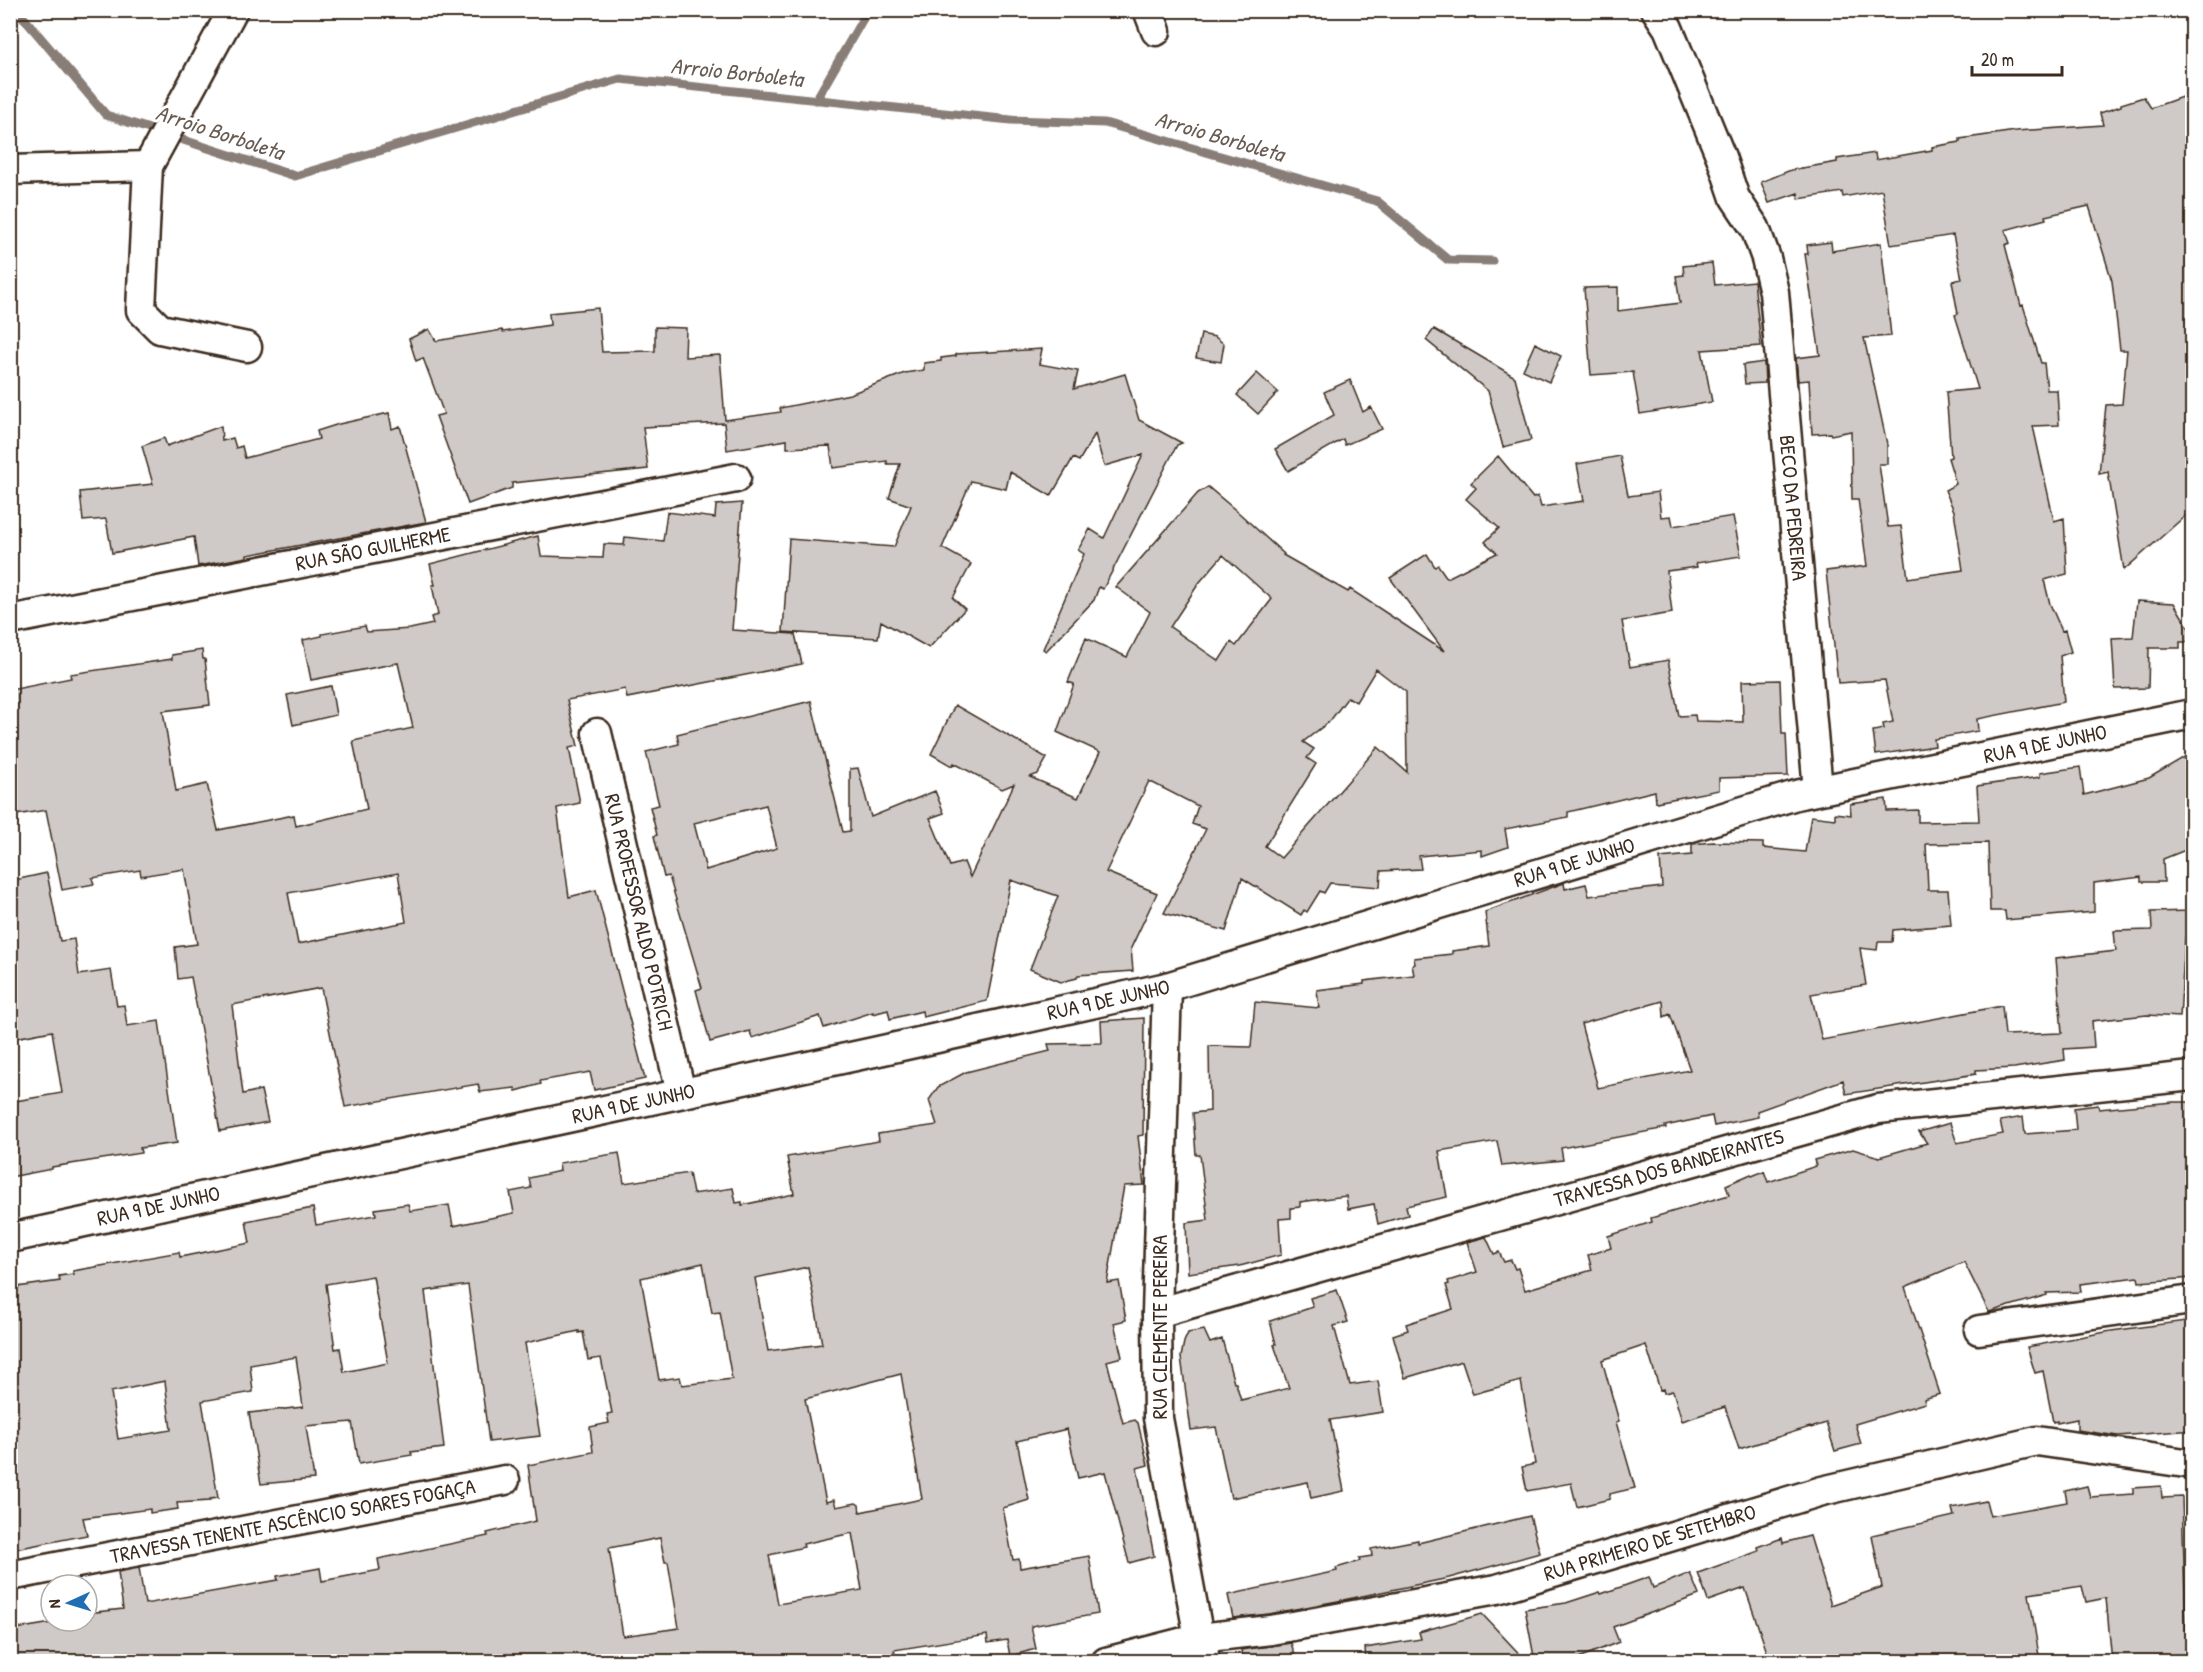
<svg xmlns="http://www.w3.org/2000/svg" width="2203" height="1672" font-family="'Patrick Hand',sans-serif">
  <style>
    .lines { fill: none; stroke-linecap: round; stroke-linejoin: round }
    .stream { stroke: #887e77; stroke-width: 9 }
    .building { fill: #cfcac7; stroke: #3b2a1e; stroke-width: 1.5; fill-rule: evenodd }
    .street-casing { stroke: #3b2a1e; stroke-width: 33 }
    .street { stroke: #fff; stroke-width: 28 }
    .labels { text-anchor: middle; stroke-width: 6; stroke-linejoin: round; paint-order: stroke }
    .street-label { font-size: 21px; fill: #3b2a1e; stroke: #fff }
    .water-label { font-size: 22px; font-style: italic; fill: #685b52; stroke: #fff }
  </style>
  <rect width="100%" height="100%" fill="#fff"/>
  <filter id="ink" filterUnits="userSpaceOnUse"><feTurbulence type="fractalNoise" baseFrequency=".0167" numOctaves="2"/><feDisplacementMap in="SourceGraphic" scale="12" xChannelSelector="R" yChannelSelector="G"/><feConvolveMatrix kernelMatrix="1 2 1 2 8 2 1 2 1" color-interpolation-filters="sRGB"/></filter>
  <g filter="url(#ink)">
    <g class="lines">
      <!-- stream -->
      <path class="stream" d="M 17,10 L 106,115 L 295,176 L 620,79 L 1011,120 L 1105,123 L 1377,201 L 1448,260 L 1492,261
        M 816,100 L 868,10"/>
    </g>
    <!-- building -->
    <path class="building" d="M 2193,93 L 2193,509 L 2124,570 L 2108,472 L 2099,474 L 2106,405 L 2122,404 L 2127,350 L 2120,350 L 2112,281 L 2089,206 L 2045,216 L 2046,219 L 2005,230 L 2010,243 L 2005,245 L 2021,306 L 2023,305 L 2041,363 L 2044,363 L 2047,390 L 2057,390 L 2059,425 L 2033,426 L 2054,521 L 2064,518 L 2067,574 L 2044,580 L 2050,604 L 2062,631 L 2065,630 L 2071,652 L 2060,656 L 2064,702 L 1977,719 L 1978,731 L 1934,739 L 1935,746 L 1876,755 L 1873,731 L 1884,729 L 1883,724 L 1893,722 L 1885,680 L 1838,683 L 1826,571 L 1867,566 L 1858,499 L 1852,499 L 1851,431 L 1831,435 L 1830,433 L 1812,434 L 1809,380 L 1798,381 L 1796,358 L 1820,355 L 1805,254 L 1808,254 L 1807,245 L 1831,242 L 1832,251 L 1881,243 L 1891,336 L 1864,338 L 1887,444 L 1887,464 L 1879,464 L 1888,527 L 1901,526 L 1908,578 L 1963,570 L 1954,511 L 1945,490 L 1956,484 L 1948,458 L 1951,457 L 1946,392 L 1978,389 L 1955,315 L 1958,314 L 1952,281 L 1962,279 L 1953,235 L 1891,245 L 1882,190 L 1843,197 L 1842,192 L 1799,199 L 1798,193 L 1769,203 L 1761,182 L 1791,170 L 1837,162 L 1837,159 L 1875,153 L 1876,160 L 1932,150 L 1932,147 L 1960,142 L 1960,139 L 2016,131 L 2103,125 L 2100,113 L 2121,106 L 2121,104 L 2144,97 L 2151,108 Z
      M 1712,263 L 1715,285 L 1754,281 L 1761,346 L 1702,350 L 1712,402 L 1640,414 L 1633,372 L 1591,375 L 1584,288 L 1618,287 L 1618,311 L 1680,303 L 1676,276 L 1684,275 L 1683,266 Z
      M 598,308 L 602,352 L 655,351 L 655,327 L 686,328 L 685,357 L 720,355 L 725,420 L 781,412 L 780,408 L 850,394 L 905,373 L 924,370 L 924,363 L 941,361 L 941,358 L 956,356 L 956,354 L 1042,349 L 1039,364 L 1078,371 L 1074,389 L 1125,374 L 1139,420 L 1182,443 L 1177,445 L 1103,589 L 1099,587 L 1094,600 L 1046,651 L 1043,649 L 1084,554 L 1078,550 L 1090,529 L 1104,538 L 1143,455 L 1104,466 L 1095,434 L 1079,461 L 1073,458 L 1051,496 L 1010,472 L 1006,489 L 971,481 L 942,548 L 971,564 L 953,598 L 965,609 L 929,648 L 881,621 L 878,638 L 783,632 L 789,539 L 894,547 L 911,506 L 889,498 L 900,464 L 887,464 L 887,461 L 833,468 L 830,446 L 787,448 L 787,440 L 727,450 L 724,423 L 643,427 L 648,469 L 512,483 L 512,488 L 468,504 L 436,416 L 444,414 L 423,358 L 416,361 L 409,339 L 429,329 L 436,341 L 502,330 L 503,332 L 550,325 L 549,313 Z
      M 1434,329 L 1515,377 L 1531,440 L 1503,447 L 1488,391 L 1426,340 Z
      M 1201,334 L 1215,337 L 1224,344 L 1221,362 L 1196,358 Z
      M 1535,343 L 1561,356 L 1549,382 L 1523,370 Z
      M 1764,362 L 1765,383 L 1745,384 L 1743,365 Z
      M 1257,373 L 1278,392 L 1258,414 L 1237,395 Z
      M 1350,380 L 1363,412 L 1371,407 L 1382,429 L 1345,445 L 1343,439 L 1288,471 L 1275,449 L 1334,415 L 1324,392 Z
      M 389,413 L 392,429 L 400,426 L 426,522 L 247,555 L 247,557 L 198,566 L 194,537 L 112,553 L 106,519 L 83,521 L 80,492 L 153,484 L 142,446 L 164,438 L 167,446 L 221,426 L 222,441 L 233,438 L 236,448 L 242,446 L 245,458 L 319,439 L 317,431 L 339,424 Z
      M 1498,456 L 1533,498 L 1538,496 L 1541,507 L 1584,501 L 1577,464 L 1620,456 L 1628,495 L 1629,496 L 1658,492 L 1661,517 L 1671,516 L 1673,526 L 1733,516 L 1741,556 L 1696,563 L 1697,567 L 1667,571 L 1672,613 L 1622,621 L 1630,667 L 1668,660 L 1679,716 L 1695,715 L 1696,721 L 1743,722 L 1742,681 L 1780,680 L 1782,734 L 1786,734 L 1788,776 L 1719,778 L 1719,790 L 1656,802 L 1655,791 L 1568,812 L 1568,817 L 1505,829 L 1508,847 L 1482,856 L 1482,850 L 1419,856 L 1421,869 L 1381,871 L 1380,887 L 1330,883 L 1324,893 L 1320,891 L 1307,912 L 1304,910 L 1301,915 L 1242,878 L 1226,931 L 1164,913 L 1206,829 L 1192,824 L 1198,806 L 1149,781 L 1106,872 L 1157,893 L 1131,948 L 1133,971 L 1078,975 L 1077,978 L 1061,982 L 1030,969 L 1058,896 L 1011,880 L 987,1001 L 923,1017 L 922,1011 L 890,1019 L 888,1010 L 873,1014 L 873,1012 L 824,1028 L 820,1016 L 752,1038 L 750,1031 L 710,1042 L 696,990 L 702,988 L 669,876 L 664,877 L 654,836 L 657,835 L 650,807 L 659,805 L 646,752 L 679,744 L 677,734 L 811,701 L 843,832 L 850,831 L 850,769 L 858,768 L 871,817 L 935,791 L 944,813 L 930,818 L 950,866 L 964,862 L 970,877 L 1014,784 L 1002,789 L 954,763 L 952,766 L 931,754 L 955,705 L 1047,758 L 1038,774 L 1030,777 L 1078,798 L 1100,752 L 1057,732 L 1074,684 L 1068,682 L 1086,638 L 1127,657 L 1150,612 L 1116,587 L 1198,493 L 1208,487 L 1239,513 L 1284,554 L 1283,555 L 1348,592 L 1350,589 L 1444,651 L 1390,578 L 1427,554 L 1435,567 L 1438,565 L 1447,578 L 1497,553 L 1485,542 L 1499,528 L 1466,499 L 1476,488 L 1471,483 ZM 1223,555 L 1272,599 L 1236,646 L 1231,642 L 1219,661 L 1170,627 L 1199,583 ZM 1376,669 L 1406,692 L 1407,772 L 1378,747 L 1281,858 L 1265,846 L 1316,764 L 1307,758 L 1314,749 L 1303,742 L 1330,721 L 1348,697 L 1356,702 ZM 766,805 L 777,848 L 706,870 L 694,823 Z
      M 742,503 L 732,630 L 795,634 L 802,664 L 627,698 L 625,689 L 567,700 L 578,746 L 569,748 L 580,803 L 557,808 L 569,897 L 596,890 L 645,1079 L 594,1090 L 590,1072 L 540,1081 L 541,1084 L 516,1091 L 515,1088 L 480,1092 L 478,1084 L 345,1107 L 321,988 L 232,1005 L 243,1094 L 261,1090 L 268,1122 L 220,1131 L 191,977 L 178,979 L 175,947 L 197,944 L 184,869 L 141,876 L 140,870 L 92,878 L 94,884 L 62,890 L 46,810 L 10,816 L 10,690 L 71,678 L 70,674 L 172,659 L 172,655 L 202,650 L 203,659 L 205,659 L 210,705 L 163,711 L 176,791 L 207,784 L 218,830 L 294,815 L 296,826 L 367,809 L 353,741 L 413,728 L 398,663 L 311,680 L 303,640 L 322,636 L 322,634 L 365,626 L 367,632 L 410,629 L 433,624 L 431,617 L 438,615 L 432,585 L 435,585 L 430,564 L 538,536 L 541,556 L 603,558 L 604,544 L 624,545 L 625,537 L 663,541 L 667,512 L 715,518 L 716,505 ZM 398,873 L 406,922 L 298,944 L 288,893 Z
      M 2137,601 L 2174,603 L 2193,635 L 2193,642 L 2180,642 L 2180,648 L 2149,648 L 2148,688 L 2115,689 L 2112,638 L 2133,637 Z
      M 331,686 L 336,715 L 293,725 L 287,695 Z
      M 2193,752 L 2193,847 L 2163,859 L 2164,882 L 2141,882 L 2141,877 L 2094,883 L 2094,912 L 2006,920 L 2005,911 L 1990,911 L 1988,843 L 1926,844 L 1928,890 L 1948,890 L 1951,925 L 1893,930 L 1892,942 L 1878,942 L 1877,950 L 1860,948 L 1866,985 L 1811,994 L 1822,1040 L 2002,1006 L 2005,1035 L 2062,1033 L 2056,958 L 2116,951 L 2114,931 L 2152,930 L 2151,912 L 2193,911 L 2193,938 L 2185,938 L 2180,1017 L 2147,1015 L 2092,1021 L 2094,1047 L 2064,1049 L 2065,1060 L 2014,1068 L 1976,1070 L 1976,1074 L 1846,1094 L 1843,1080 L 1757,1111 L 1758,1117 L 1714,1126 L 1712,1116 L 1665,1126 L 1666,1128 L 1561,1148 L 1563,1160 L 1502,1166 L 1497,1141 L 1439,1151 L 1447,1197 L 1406,1206 L 1408,1215 L 1378,1224 L 1374,1204 L 1348,1209 L 1346,1196 L 1300,1202 L 1300,1207 L 1291,1208 L 1291,1218 L 1279,1219 L 1281,1255 L 1240,1266 L 1188,1273 L 1186,1223 L 1208,1220 L 1200,1155 L 1196,1155 L 1193,1113 L 1210,1111 L 1209,1046 L 1251,1047 L 1255,1002 L 1319,1008 L 1317,990 L 1364,984 L 1364,981 L 1414,975 L 1412,965 L 1415,964 L 1414,958 L 1452,954 L 1452,951 L 1489,946 L 1485,912 L 1564,883 L 1565,889 L 1586,884 L 1589,896 L 1662,887 L 1660,858 L 1692,855 L 1692,844 L 1713,842 L 1763,843 L 1763,848 L 1805,852 L 1811,816 L 1835,819 L 1835,813 L 1851,815 L 1850,804 L 1886,799 L 1887,811 L 1918,810 L 1918,822 L 1979,821 L 1977,786 L 2040,777 L 2040,773 L 2080,767 L 2084,795 L 2149,778 ZM 1663,1001 L 1664,1017 L 1670,1014 L 1690,1070 L 1598,1088 L 1581,1024 Z
      M 47,873 L 60,941 L 74,939 L 79,975 L 111,970 L 117,1006 L 124,1005 L 127,1026 L 159,1021 L 177,1143 L 140,1148 L 141,1153 L 52,1167 L 52,1169 L 10,1177 L 10,1102 L 62,1093 L 52,1031 L 10,1039 L 10,881 Z
      M 1144,1018 L 1143,1135 L 1138,1136 L 1144,1185 L 1124,1186 L 1107,1283 L 1119,1281 L 1126,1320 L 1114,1323 L 1122,1357 L 1107,1361 L 1123,1423 L 1135,1420 L 1138,1423 L 1148,1465 L 1137,1468 L 1154,1556 L 1129,1563 L 1105,1472 L 1078,1478 L 1067,1429 L 1017,1441 L 1029,1500 L 1003,1508 L 1013,1560 L 1019,1559 L 1020,1568 L 1089,1556 L 1098,1614 L 1031,1626 L 1036,1649 L 1010,1656 L 1007,1640 L 988,1643 L 987,1635 L 894,1650 L 895,1654 L 879,1657 L 880,1662 L 10,1662 L 10,1630 L 64,1621 L 87,1621 L 87,1613 L 123,1609 L 118,1572 L 139,1568 L 145,1604 L 278,1580 L 277,1576 L 320,1568 L 322,1581 L 380,1570 L 378,1559 L 488,1536 L 487,1533 L 536,1521 L 528,1465 L 593,1452 L 590,1427 L 609,1423 L 607,1414 L 612,1413 L 601,1358 L 588,1360 L 583,1332 L 579,1333 L 579,1331 L 525,1343 L 540,1436 L 489,1442 L 468,1285 L 425,1291 L 444,1448 L 411,1452 L 412,1455 L 359,1464 L 352,1422 L 306,1426 L 314,1479 L 261,1484 L 249,1413 L 303,1407 L 296,1357 L 250,1365 L 253,1392 L 202,1401 L 218,1498 L 210,1499 L 210,1501 L 177,1503 L 178,1509 L 150,1513 L 150,1509 L 83,1518 L 87,1535 L 10,1550 L 10,1288 L 60,1281 L 59,1276 L 73,1274 L 73,1271 L 179,1252 L 180,1257 L 250,1243 L 246,1221 L 313,1208 L 316,1225 L 376,1215 L 375,1209 L 408,1204 L 410,1211 L 449,1205 L 453,1226 L 514,1213 L 510,1192 L 531,1188 L 529,1178 L 560,1171 L 559,1163 L 619,1153 L 624,1183 L 689,1173 L 693,1194 L 733,1188 L 736,1203 L 742,1202 L 742,1205 L 794,1194 L 787,1157 L 879,1141 L 878,1134 L 937,1125 L 929,1100 L 938,1087 L 966,1072 L 1050,1051 L 1048,1044 L 1102,1043 L 1101,1021 ZM 703,1263 L 712,1313 L 720,1312 L 732,1379 L 682,1385 L 680,1377 L 659,1380 L 641,1278 ZM 808,1267 L 822,1344 L 768,1351 L 755,1278 ZM 373,1276 L 388,1363 L 344,1372 L 340,1348 L 335,1349 L 326,1284 ZM 901,1374 L 922,1499 L 860,1512 L 859,1505 L 856,1503 L 836,1507 L 834,1500 L 826,1502 L 805,1399 ZM 165,1381 L 171,1430 L 118,1439 L 111,1392 ZM 852,1533 L 862,1590 L 778,1604 L 769,1555 L 804,1547 L 803,1544 ZM 660,1538 L 665,1562 L 668,1562 L 679,1628 L 623,1636 L 609,1548 Z
      M 2173,1102 L 2193,1102 L 2193,1278 L 2139,1282 L 2138,1277 L 2080,1284 L 2081,1292 L 2046,1293 L 2047,1295 L 1989,1312 L 1964,1262 L 1905,1287 L 1940,1394 L 1924,1399 L 1925,1403 L 1855,1424 L 1861,1444 L 1835,1451 L 1826,1423 L 1811,1428 L 1810,1427 L 1739,1449 L 1725,1407 L 1682,1421 L 1673,1391 L 1664,1393 L 1663,1389 L 1660,1390 L 1646,1345 L 1602,1360 L 1619,1421 L 1616,1422 L 1635,1488 L 1609,1494 L 1610,1499 L 1577,1507 L 1571,1483 L 1527,1491 L 1522,1467 L 1535,1464 L 1521,1381 L 1473,1394 L 1462,1361 L 1405,1378 L 1393,1335 L 1408,1330 L 1406,1324 L 1453,1309 L 1446,1285 L 1449,1284 L 1448,1281 L 1477,1272 L 1467,1242 L 1486,1237 L 1494,1254 L 1499,1252 L 1504,1262 L 1511,1260 L 1515,1269 L 1518,1268 L 1525,1290 L 1592,1270 L 1588,1255 L 1611,1248 L 1608,1236 L 1652,1222 L 1651,1218 L 1729,1195 L 1726,1185 L 1751,1174 L 1752,1176 L 1764,1171 L 1768,1182 L 1816,1166 L 1814,1160 L 1853,1149 L 1879,1157 L 1927,1143 L 1919,1132 L 1950,1123 L 1957,1143 L 2003,1134 L 2000,1121 L 2023,1117 L 2025,1134 L 2076,1130 L 2074,1108 L 2098,1105 L 2099,1109 Z
      M 1337,1290 L 1348,1322 L 1334,1326 L 1350,1385 L 1378,1381 L 1383,1412 L 1330,1420 L 1344,1491 L 1311,1498 L 1308,1482 L 1231,1498 L 1216,1427 L 1191,1430 L 1181,1357 L 1184,1342 L 1188,1333 L 1204,1330 L 1210,1343 L 1222,1339 L 1234,1383 L 1236,1383 L 1241,1400 L 1289,1388 L 1274,1345 L 1276,1344 L 1270,1321 L 1313,1307 L 1310,1298 Z
      M 2193,1320 L 2193,1430 L 2118,1436 L 2077,1430 L 2077,1419 L 2057,1423 L 2057,1421 L 2053,1422 L 2043,1371 L 2035,1373 L 2027,1347 L 2111,1331 Z
      M 2087,1486 L 2090,1497 L 2133,1494 L 2133,1488 L 2161,1486 L 2162,1498 L 2182,1497 L 2186,1630 L 2193,1630 L 2193,1656 L 2154,1656 L 2154,1662 L 2112,1662 L 2106,1598 L 2086,1602 L 2082,1586 L 2029,1594 L 2040,1662 L 1807,1662 L 1805,1654 L 1770,1661 L 1745,1588 L 1708,1601 L 1698,1573 L 1759,1551 L 1758,1547 L 1782,1538 L 1783,1543 L 1810,1536 L 1831,1605 L 1882,1587 L 1872,1535 L 1954,1516 L 1952,1508 L 1986,1501 L 1990,1516 L 2067,1502 L 2065,1491 Z
      M 1530,1516 L 1540,1553 L 1449,1578 L 1343,1600 L 1269,1614 L 1233,1618 L 1228,1595 L 1337,1571 L 1336,1568 L 1360,1561 L 1359,1558 L 1372,1556 L 1371,1549 L 1418,1540 L 1418,1543 Z
      M 1690,1573 L 1699,1595 L 1613,1627 L 1619,1642 L 1576,1659 L 1535,1662 L 1525,1609 L 1566,1603 L 1600,1592 L 1601,1594 L 1649,1577 L 1653,1588 Z
      M 1482,1614 L 1527,1662 L 1366,1662 L 1365,1648 L 1421,1639 L 1419,1632 Z
      M 1291,1643 L 1297,1662 L 1243,1662 L 1241,1650 Z"/>
    <g class="lines">
      <defs>
        <g id="street">
          <path d="M 233,10 L 148,166 L 141,310 L 160,329 L 247,347"/>
          <path d="M 1148,10 L 1156,31"/>
          <path id="s1" d="M 1656,10 L 1668,28 L 1721,157 L 1735,198 L 1755,228 L 1766,258 L 1774,292 L 1818,790"/>
          <path d="M 10,170 L 148,166"/>
          <path id="s2" d="M 10,620 L 736,478"/>
          <path id="s3" d="M 597,733 L 681,1093"/>
          <path d="M 1167,987 L 1157,1313 L 1158,1418 L 1199,1638 L 1206,1662"/>
          <path id="s4" d="M 10,1238 L 874,1052 L 1167,987 L 1796,795 L 2192,714"/>
          <path id="s5" d="M 1157,1313 L 1878,1109 L 2192,1076"/>
          <path d="M 1979,1330 L 2192,1300"/>
          <path id="s6" d="M 10,1576 L 505,1480"/>
          <path id="s7" d="M 1106,1662 L 1199,1638 L 1271,1630 L 1497,1589 L 1822,1491 L 2037,1441 L 2192,1464"/>
        </g>
      </defs>
      <!-- street casing -->
      <use href="#street" class="street-casing"/>
      <!-- street -->
      <use href="#street" class="street"/>
    </g>
  </g>
  <g class="labels">
    <!-- street labels -->
    <g class="street-label">
      <text dy="7" stroke="none"><textPath href="#s1" startOffset="524">BECO DA PEDREIRA</textPath></text>
      <text dy="7" stroke="none"><textPath href="#s2" startOffset="370">RUA SÃO GUILHERME</textPath></text>
      <text dy="7" stroke="none"><textPath href="#s4" startOffset="2096">RUA 9 DE JUNHO</textPath></text>
      <text dy="7" stroke="none"><textPath href="#s4" startOffset="1610">RUA 9 DE JUNHO</textPath></text>
      <text dy="7" stroke="none"><textPath href="#s3" startOffset="184">RUA PROFESSOR ALDO POTRICH</textPath></text>
      <text dy="7" stroke="none"><textPath href="#s4" startOffset="1124">RUA 9 DE JUNHO</textPath></text>
      <text dy="7" stroke="none"><textPath href="#s4" startOffset="638">RUA 9 DE JUNHO</textPath></text>
      <text dy="7" stroke="none"><textPath href="#s5" startOffset="532">TRAVESSA DOS BANDEIRANTES</textPath></text>
      <text dy="7" stroke="none"><textPath href="#s4" startOffset="152">RUA 9 DE JUNHO</textPath></text>
      <text transform="translate(1160 1327) rotate(-90)" y="7">RUA CLEMENTE PEREIRA</text>
      <text dy="7" stroke="none"><textPath href="#s6" startOffset="288">TRAVESSA TENENTE ASCÊNCIO SOARES FOGAÇA</textPath></text>
      <text dy="7" stroke="none"><textPath href="#s7" startOffset="558">RUA PRIMEIRO DE SETEMBRO</textPath></text>
    </g>
    <!-- water labels -->
    <g class="water-label">
      <text transform="translate(737 72) rotate(6)" y="8">Arroio Borboleta</text>
      <text transform="translate(220 132) rotate(18)" y="8">Arroio Borboleta</text>
      <text transform="translate(1220 136) rotate(16)" y="8">Arroio Borboleta</text>
    </g>
  </g>
  <!-- margin -->
  <rect width="2203" height="1672" fill="none" stroke="#fff" stroke-width="36"/>
  <rect x="18" y="18" width="2167" height="1636" fill="none" stroke="#3b2a1e" stroke-width="2" filter="url(#ink)"/>
  <!-- north arrow -->
  <g transform="translate(69 1603) rotate(266)"><circle r="28" fill="#ffffff" stroke="#b1aaa5" stroke-width="1.5"/>
  <path d="M0-4.5L10 22L0 15L-10 22Z" fill="#1f6fb2"/>
  <text y="-9" font-size="16" font-weight="bold" text-anchor="middle" fill="#3b2a1e">N</text>
  </g>
  <!-- scale -->
  <path d="M1972 66v9h90v-9" fill="none" stroke="#3b2a1e" stroke-width="3"/>
  <text x="1981" y="66" font-size="18" fill="#3b2a1e" stroke="#ffffff" stroke-width="4.5" paint-order="stroke">20 m</text>
</svg>
